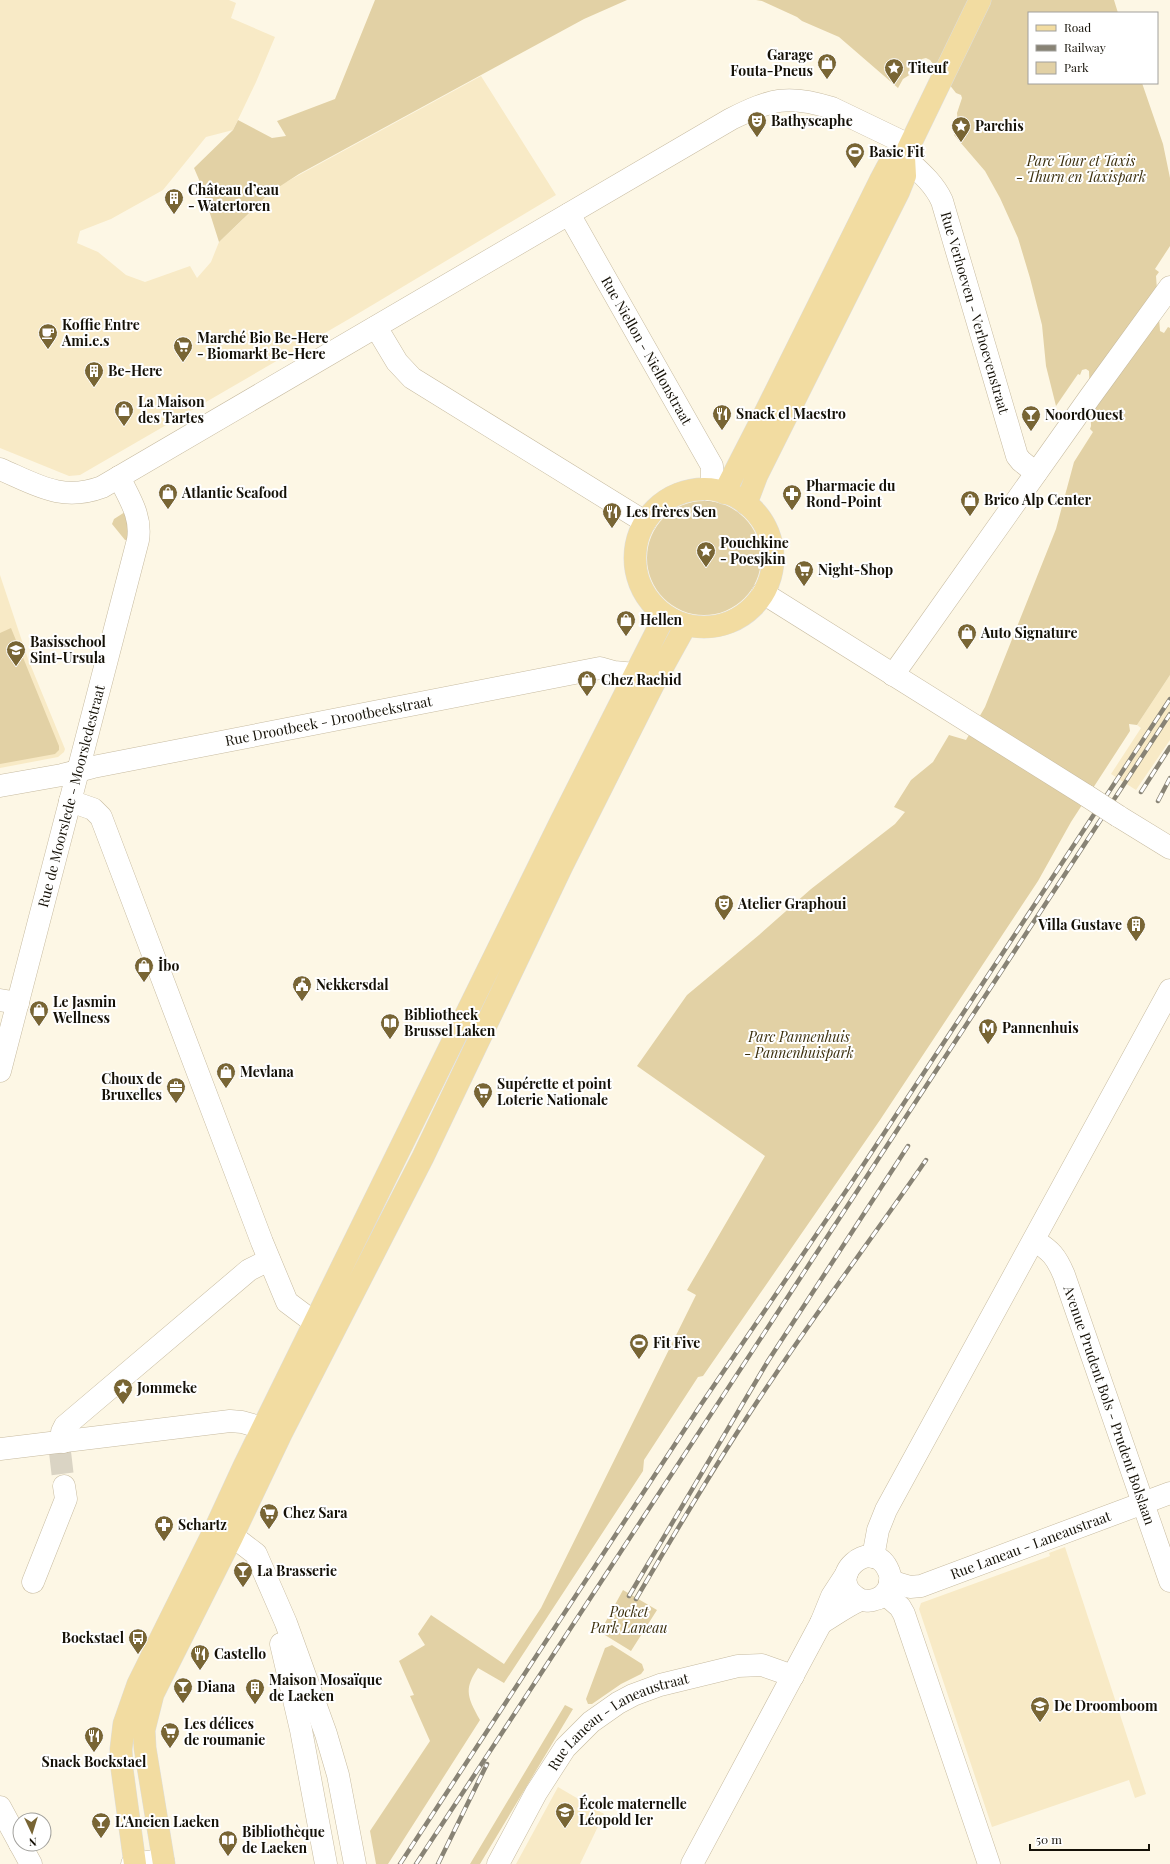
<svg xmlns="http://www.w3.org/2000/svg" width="1170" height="1864" font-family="'Playfair Display',serif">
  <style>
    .built { fill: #f8eac6 }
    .green { fill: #e2d1a5 }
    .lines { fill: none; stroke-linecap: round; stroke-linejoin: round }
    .minor-tunnel { stroke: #dad4c4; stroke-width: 22; stroke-dasharray: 22 11; stroke-linecap: butt }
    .minor-casing { stroke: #c7bba0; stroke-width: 23 }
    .major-casing { stroke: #dededc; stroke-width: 23 }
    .minor { stroke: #fff; stroke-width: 22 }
    .major { stroke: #f2dca1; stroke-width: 22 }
    .rail-casing { stroke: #888375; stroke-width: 4.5 }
    .rail { stroke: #fff; stroke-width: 3; stroke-dasharray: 9; stroke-linecap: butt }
    .minor-bridge-casing { stroke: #c7bba0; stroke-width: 23; stroke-linecap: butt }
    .minor-bridge { stroke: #fff; stroke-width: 22 }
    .labels { text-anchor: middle; stroke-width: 4; stroke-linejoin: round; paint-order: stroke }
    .poi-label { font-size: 14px; font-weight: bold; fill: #151107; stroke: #fff; text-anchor: start }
    .park-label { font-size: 14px; font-style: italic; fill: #3b2f0d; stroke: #fff }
    .street-label { font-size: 14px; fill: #151107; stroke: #fff }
  </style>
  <rect width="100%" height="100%" fill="#fdf7e5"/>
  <!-- built -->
  <path class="built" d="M 0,0 L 229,0 L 236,3 L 231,18 L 275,37 L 256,82 L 233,130 L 206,137 L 163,190 L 111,219 L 80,231 L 77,243 L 98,252 L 126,275 L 145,282 L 190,266 L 197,278 L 211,262 L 219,242 L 277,187 L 481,76 L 556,195 L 349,319 L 80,475 L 69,476 L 0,448 Z
    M 0,575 L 28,659 L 65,749 L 64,752 L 58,757 L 0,768 Z
    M 1170,675 L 1170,740 L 1136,790 L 1111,774 L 1141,728 L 1137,725 Z
    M 1065,1547 L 1146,1794 L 1135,1798 L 1129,1780 L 992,1827 L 919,1609 L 921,1603 L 1050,1556 L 1049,1553 Z
    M 558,1787 L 604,1814 L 580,1864 L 516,1864 Z"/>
  <!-- green -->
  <path class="green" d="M 375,0 L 627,0 L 584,19 L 299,174 L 271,192 L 219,242 L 200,182 L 194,168 L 233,130 L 238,120 L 272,138 L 286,136 L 277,121 L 335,99 Z
    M 756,0 L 1114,0 L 1118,13 L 1029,13 L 1029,83 L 1142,83 L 1163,144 L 1170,178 L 1170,246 L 1155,269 L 1159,272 L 1156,276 L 1160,331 L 1164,333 L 1168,327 L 1170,328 L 1170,675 L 1137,725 L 1129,724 L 1130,731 L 1071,822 L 1038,881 L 880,1120 L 703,1376 L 698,1377 L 644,1460 L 643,1471 L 504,1683 L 478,1668 C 463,1690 468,1698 480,1720 L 388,1864 L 376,1864 L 370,1831 L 430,1741 L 410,1696 L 414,1695 L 399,1661 L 425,1645 L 418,1634 L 431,1615 L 504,1664 L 541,1608 L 696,1295 L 687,1290 L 765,1156 L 637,1066 L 687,995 L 759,935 L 811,889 L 895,824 L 905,812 L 894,807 L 911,780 L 933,762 L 949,735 L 966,740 L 985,707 L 1056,529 L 1074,462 L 1093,432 L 1090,429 L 1091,426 L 1089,371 L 1086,369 L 1082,370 L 1080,375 L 1078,374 L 1056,406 L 1046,366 L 1042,325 L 1030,278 L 1018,238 L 1000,198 L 985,171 L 954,135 L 958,126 L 957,113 L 962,98 L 961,95 L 956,93 L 930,60 L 926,58 L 922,59 L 911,74 L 903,79 L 898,88 L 839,37 L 802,21 L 797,17 L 762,1 Z
    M647 558a57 57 0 1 1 114 0a57 57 0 1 1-114 0Z
    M 125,512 L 131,541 L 125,540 L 112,524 L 114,519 Z
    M 11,628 L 59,746 L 59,750 L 55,754 L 0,764 L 0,633 Z
    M 623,1590 L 657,1610 L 631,1651 L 600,1632 Z
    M 612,1645 L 642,1664 L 644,1670 L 641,1674 L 621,1684 L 592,1704 L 588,1704 L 586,1699 L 605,1648 Z
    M 565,1705 L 573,1709 L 480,1864 L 470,1864 Z"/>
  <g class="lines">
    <!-- minor-tunnel -->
    <path class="minor-tunnel" d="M 60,1452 L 64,1486"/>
    <defs>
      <g id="minor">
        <path id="s1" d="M 904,157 C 918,170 934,183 942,201 L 1017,456 L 1021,461 L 1036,473"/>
        <path id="s2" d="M 569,214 L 712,466 L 712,481 L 709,490"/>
        <path d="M 376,327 L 397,362 L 412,378 L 645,522"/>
        <path d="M 0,469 C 37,485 62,502 102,487 L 731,119 C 771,99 788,94 832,108 L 909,145"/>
        <path d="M 763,593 L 1087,796"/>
        <path d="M 893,675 L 1090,397 L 1170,287"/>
        <path id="s3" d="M 0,786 L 62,775 L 93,767 L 600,668 L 614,672 L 635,674 L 651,680"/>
        <path d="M 70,801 L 93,809 L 101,817 L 262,1242 L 287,1302 L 315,1323 L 331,1332"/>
        <path d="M 1118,816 L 1170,848"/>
        <path d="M 0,1000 L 18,1003"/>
        <path id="s4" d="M 0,1071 L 138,540 C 142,516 129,498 119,477"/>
        <path id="s5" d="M 1034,1240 C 1051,1251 1056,1256 1064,1275 L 1170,1581"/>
        <path d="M 63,1442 L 62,1432 L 65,1426 L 249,1270 L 269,1260"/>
        <path d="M 0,1449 L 230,1421 L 242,1422 L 280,1433"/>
        <path d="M 215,1529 L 239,1541 L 256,1554 L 286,1623 L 326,1734 L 338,1775 L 355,1864"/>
        <path d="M 873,1557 L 878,1530 L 886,1510 L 1170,990"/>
        <path id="s6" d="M 890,1581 L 910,1587 L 921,1586 L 1170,1493"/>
        <path d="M 33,1582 L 66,1499 L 64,1486"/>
        <path d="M 885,1594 L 900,1607 L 904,1614 L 989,1864"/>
        <path d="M 821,1623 C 833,1616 845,1607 858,1601 C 863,1599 868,1602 873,1600 C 886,1598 894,1583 889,1572 C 874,1532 819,1579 861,1600"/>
        <path d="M 281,1644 L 301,1730 L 326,1864"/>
        <path d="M 0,1807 L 20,1844"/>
        <path d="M 20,1844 L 31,1864"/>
        <path d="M 132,1864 L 163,1860"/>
        <path id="s7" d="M 498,1864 L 536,1793 L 565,1748 L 591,1722 L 618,1703 L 633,1695 L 660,1685 L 738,1666 L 762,1665 L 793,1676"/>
        <path d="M 692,1864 L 821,1623 L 832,1596 L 847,1573"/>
      </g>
      <path id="major" d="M635 558a69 69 0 1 1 138 0a69 69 0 1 1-138 0Z
        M 724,493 L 764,415 L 880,181 L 888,166 L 904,157
        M 746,504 L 757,475 L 899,191 L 905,176 L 904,157 L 980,0
        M 135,1864 L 122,1769 L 121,1749 L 124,1724 L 138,1684 L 215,1529 L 244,1466 L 561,821 L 665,615
        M 164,1864 L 145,1748 L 144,1730 L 153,1694 L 232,1537 L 281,1434 L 423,1157 L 562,866 L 655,681 L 686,625"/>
    </defs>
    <!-- minor casing -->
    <use href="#minor" class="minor-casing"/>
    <!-- major casing -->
    <use href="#major" class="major-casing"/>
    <!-- minor -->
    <use href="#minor" class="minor"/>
    <!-- major -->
    <use href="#major" class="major"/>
    <defs>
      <path id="rail" d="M 1141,792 L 1170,747
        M 1158,801 L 1170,778
        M 629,1596 L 768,1361 L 908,1146
        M 636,1599 C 680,1524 724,1450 773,1378 C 822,1304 876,1233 926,1160
        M 400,1864 L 700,1406 L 850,1185 L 1170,699
        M 416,1864 L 1170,714
        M 438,1864 L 487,1764"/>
    </defs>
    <!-- rail casing -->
    <use href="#rail" class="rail-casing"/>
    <!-- rail -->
    <use href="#rail" class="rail"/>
    <defs>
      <path id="minor-bridge" d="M 1087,796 L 1118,816"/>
    </defs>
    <!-- minor-bridge casing -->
    <use href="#minor-bridge" class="minor-bridge-casing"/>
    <!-- minor-bridge -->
    <use href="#minor-bridge" class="minor-bridge"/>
  </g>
  <!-- icons -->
  <defs>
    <symbol id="shop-pin" viewBox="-11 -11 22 30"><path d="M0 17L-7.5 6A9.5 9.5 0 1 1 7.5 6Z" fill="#786534" stroke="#fff"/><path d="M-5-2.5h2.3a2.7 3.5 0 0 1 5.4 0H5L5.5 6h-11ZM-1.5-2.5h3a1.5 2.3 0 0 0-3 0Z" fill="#fff"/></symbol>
    <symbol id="sight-pin" viewBox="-11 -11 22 30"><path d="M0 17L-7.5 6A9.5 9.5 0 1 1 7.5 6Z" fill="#786534" stroke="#fff"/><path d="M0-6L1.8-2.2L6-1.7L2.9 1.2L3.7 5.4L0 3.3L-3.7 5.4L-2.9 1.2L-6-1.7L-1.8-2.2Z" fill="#fff"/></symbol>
    <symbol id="theatre-pin" viewBox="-11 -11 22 30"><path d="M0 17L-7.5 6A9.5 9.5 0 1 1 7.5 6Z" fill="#786534" stroke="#fff"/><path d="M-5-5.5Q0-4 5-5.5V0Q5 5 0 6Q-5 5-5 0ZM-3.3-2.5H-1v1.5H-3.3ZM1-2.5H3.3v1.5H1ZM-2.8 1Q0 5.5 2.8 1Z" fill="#fff"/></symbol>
    <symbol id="stadium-pin" viewBox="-11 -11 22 30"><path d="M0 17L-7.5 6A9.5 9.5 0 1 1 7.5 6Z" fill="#786534" stroke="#fff"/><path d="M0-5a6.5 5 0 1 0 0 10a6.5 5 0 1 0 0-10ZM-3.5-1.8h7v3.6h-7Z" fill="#fff"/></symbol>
    <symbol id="building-pin" viewBox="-11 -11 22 30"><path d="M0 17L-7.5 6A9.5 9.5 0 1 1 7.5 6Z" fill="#786534" stroke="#fff"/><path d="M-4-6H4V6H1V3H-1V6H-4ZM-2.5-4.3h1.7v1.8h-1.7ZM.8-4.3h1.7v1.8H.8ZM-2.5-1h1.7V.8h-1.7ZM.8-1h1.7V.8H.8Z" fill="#fff"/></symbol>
    <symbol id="cafe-pin" viewBox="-11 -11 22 30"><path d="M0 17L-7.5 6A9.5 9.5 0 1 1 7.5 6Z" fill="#786534" stroke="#fff"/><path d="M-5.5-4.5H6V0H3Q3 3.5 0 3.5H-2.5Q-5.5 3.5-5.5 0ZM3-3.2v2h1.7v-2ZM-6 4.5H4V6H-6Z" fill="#fff"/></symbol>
    <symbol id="supermarket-pin" viewBox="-11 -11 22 30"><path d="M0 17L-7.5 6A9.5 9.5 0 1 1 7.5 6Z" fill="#786534" stroke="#fff"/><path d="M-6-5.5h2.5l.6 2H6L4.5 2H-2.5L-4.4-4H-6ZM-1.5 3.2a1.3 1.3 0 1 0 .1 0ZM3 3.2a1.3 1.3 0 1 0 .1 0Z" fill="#fff"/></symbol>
    <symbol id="restaurant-pin" viewBox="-11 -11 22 30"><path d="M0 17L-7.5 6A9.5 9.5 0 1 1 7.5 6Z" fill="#786534" stroke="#fff"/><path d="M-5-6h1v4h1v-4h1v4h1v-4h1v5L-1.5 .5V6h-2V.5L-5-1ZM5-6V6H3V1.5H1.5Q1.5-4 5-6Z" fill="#fff"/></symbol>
    <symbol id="bar-pin" viewBox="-11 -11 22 30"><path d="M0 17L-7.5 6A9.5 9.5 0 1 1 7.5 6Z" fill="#786534" stroke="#fff"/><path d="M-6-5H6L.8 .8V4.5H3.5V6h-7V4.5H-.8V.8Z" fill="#fff"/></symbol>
    <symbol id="pharmacy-pin" viewBox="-11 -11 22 30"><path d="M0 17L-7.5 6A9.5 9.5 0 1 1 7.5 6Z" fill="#786534" stroke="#fff"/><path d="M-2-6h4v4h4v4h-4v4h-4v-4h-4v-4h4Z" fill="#fff"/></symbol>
    <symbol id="school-pin" viewBox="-11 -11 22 30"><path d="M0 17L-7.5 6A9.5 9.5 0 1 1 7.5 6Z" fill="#786534" stroke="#fff"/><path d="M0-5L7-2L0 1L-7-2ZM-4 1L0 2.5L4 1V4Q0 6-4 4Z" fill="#fff"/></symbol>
    <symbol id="civic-pin" viewBox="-11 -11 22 30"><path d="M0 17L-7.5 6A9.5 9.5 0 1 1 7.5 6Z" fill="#786534" stroke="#fff"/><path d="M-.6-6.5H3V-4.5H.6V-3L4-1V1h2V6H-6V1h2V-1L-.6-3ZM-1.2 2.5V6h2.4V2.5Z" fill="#fff"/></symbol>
    <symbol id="library-pin" viewBox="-11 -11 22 30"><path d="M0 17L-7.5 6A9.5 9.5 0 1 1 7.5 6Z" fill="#786534" stroke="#fff"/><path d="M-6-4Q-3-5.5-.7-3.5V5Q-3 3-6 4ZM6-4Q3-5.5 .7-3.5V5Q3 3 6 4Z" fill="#fff"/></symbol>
    <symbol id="metro-pin" viewBox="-11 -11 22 30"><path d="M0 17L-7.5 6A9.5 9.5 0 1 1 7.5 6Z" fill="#786534" stroke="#fff"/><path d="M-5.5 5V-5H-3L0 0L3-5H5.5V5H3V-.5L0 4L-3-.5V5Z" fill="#fff"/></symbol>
    <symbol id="office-pin" viewBox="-11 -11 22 30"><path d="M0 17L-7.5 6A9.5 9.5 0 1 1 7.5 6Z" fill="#786534" stroke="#fff"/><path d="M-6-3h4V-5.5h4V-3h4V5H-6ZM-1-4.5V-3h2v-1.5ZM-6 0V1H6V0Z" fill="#fff"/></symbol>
    <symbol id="bus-pin" viewBox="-11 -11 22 30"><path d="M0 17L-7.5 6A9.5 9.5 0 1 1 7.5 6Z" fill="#786534" stroke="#fff"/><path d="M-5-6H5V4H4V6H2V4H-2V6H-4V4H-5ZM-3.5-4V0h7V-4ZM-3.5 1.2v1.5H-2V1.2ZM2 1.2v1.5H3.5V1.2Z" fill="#fff"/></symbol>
  </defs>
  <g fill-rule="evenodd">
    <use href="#shop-pin" x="816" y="52" width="22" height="30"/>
    <use href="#sight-pin" x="883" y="57" width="22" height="30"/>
    <use href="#theatre-pin" x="746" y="110" width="22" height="30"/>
    <use href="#sight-pin" x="950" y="115" width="22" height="30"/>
    <use href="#stadium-pin" x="844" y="141" width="22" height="30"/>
    <use href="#building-pin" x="163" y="187" width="22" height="30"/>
    <use href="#cafe-pin" x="37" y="322" width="22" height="30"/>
    <use href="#supermarket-pin" x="172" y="335" width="22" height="30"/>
    <use href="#building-pin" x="83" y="360" width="22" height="30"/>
    <use href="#shop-pin" x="113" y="399" width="22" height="30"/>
    <use href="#restaurant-pin" x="711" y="403" width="22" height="30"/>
    <use href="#bar-pin" x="1020" y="404" width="22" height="30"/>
    <use href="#shop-pin" x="157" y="482" width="22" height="30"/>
    <use href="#pharmacy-pin" x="781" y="483" width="22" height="30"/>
    <use href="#shop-pin" x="959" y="489" width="22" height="30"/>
    <use href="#restaurant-pin" x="601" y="501" width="22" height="30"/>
    <use href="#sight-pin" x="695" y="540" width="22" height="30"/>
    <use href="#supermarket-pin" x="793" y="559" width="22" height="30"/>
    <use href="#shop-pin" x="615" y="609" width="22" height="30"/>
    <use href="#shop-pin" x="956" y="622" width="22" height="30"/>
    <use href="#school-pin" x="5" y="639" width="22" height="30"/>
    <use href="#shop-pin" x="576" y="669" width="22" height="30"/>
    <use href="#theatre-pin" x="713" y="893" width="22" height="30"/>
    <use href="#building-pin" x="1125" y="914" width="22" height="30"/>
    <use href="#shop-pin" x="133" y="955" width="22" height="30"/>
    <use href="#civic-pin" x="291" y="974" width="22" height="30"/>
    <use href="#shop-pin" x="28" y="999" width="22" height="30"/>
    <use href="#library-pin" x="379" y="1012" width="22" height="30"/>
    <use href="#metro-pin" x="977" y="1017" width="22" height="30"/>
    <use href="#shop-pin" x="215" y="1061" width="22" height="30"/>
    <use href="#office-pin" x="165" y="1076" width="22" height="30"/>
    <use href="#supermarket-pin" x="472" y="1081" width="22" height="30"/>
    <use href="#stadium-pin" x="628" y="1332" width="22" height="30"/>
    <use href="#sight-pin" x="112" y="1377" width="22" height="30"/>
    <use href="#supermarket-pin" x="258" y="1502" width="22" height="30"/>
    <use href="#pharmacy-pin" x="153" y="1514" width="22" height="30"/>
    <use href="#bar-pin" x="232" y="1560" width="22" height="30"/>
    <use href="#bus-pin" x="127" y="1627" width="22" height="30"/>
    <use href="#restaurant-pin" x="189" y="1643" width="22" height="30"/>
    <use href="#bar-pin" x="172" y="1676" width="22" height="30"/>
    <use href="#building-pin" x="244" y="1677" width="22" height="30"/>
    <use href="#school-pin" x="1029" y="1695" width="22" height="30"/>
    <use href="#supermarket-pin" x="159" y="1721" width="22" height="30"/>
    <use href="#restaurant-pin" x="83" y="1725" width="22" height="30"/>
    <use href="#school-pin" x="554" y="1801" width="22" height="30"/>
    <use href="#bar-pin" x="90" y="1811" width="22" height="30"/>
    <use href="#library-pin" x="217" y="1829" width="22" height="30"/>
  </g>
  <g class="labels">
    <!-- poi labels -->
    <g class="poi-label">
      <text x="813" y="60" text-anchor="end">Garage<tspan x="813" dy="16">Fouta-Pneus</tspan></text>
      <text x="908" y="73">Titeuf</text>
      <text x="771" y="126">Bathyscaphe</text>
      <text x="975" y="131">Parchis</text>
      <text x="869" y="157">Basic Fit</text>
      <text x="188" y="195">Château d’eau<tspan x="188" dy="16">- Watertoren</tspan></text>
      <text x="62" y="330">Koffie Entre<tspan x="62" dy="16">Ami.e.s</tspan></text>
      <text x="197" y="343">Marché Bio Be-Here<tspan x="197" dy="16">- Biomarkt Be-Here</tspan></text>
      <text x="108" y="376">Be-Here</text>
      <text x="138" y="407">La Maison<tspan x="138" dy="16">des Tartes</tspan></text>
      <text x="736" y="419">Snack el Maestro</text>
      <text x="1045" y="420">NoordOuest</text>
      <text x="806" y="491">Pharmacie du<tspan x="806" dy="16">Rond-Point</tspan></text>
      <text x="182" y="498">Atlantic Seafood</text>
      <text x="984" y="505">Brico Alp Center</text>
      <text x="626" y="517">Les frères Sen</text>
      <text x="720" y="548">Pouchkine<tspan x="720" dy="16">- Poesjkin</tspan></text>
      <text x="818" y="575">Night-Shop</text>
      <text x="640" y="625">Hellen</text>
      <text x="981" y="638">Auto Signature</text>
      <text x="30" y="647">Basisschool<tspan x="30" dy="16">Sint-Ursula</tspan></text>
      <text x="601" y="685">Chez Rachid</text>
      <text x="738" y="909">Atelier Graphoui</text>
      <text x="1122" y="930" text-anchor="end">Villa Gustave</text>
      <text x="158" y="971">İbo</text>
      <text x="316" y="990">Nekkersdal</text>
      <text x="53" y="1007">Le Jasmin<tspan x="53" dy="16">Wellness</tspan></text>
      <text x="404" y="1020">Bibliotheek<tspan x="404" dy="16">Brussel Laken</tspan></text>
      <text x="1002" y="1033">Pannenhuis</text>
      <text x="240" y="1077">Mevlana</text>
      <text x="162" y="1084" text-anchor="end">Choux de<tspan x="162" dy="16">Bruxelles</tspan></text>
      <text x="497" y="1089">Supérette et point<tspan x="497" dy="16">Loterie Nationale</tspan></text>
      <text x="653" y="1348">Fit Five</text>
      <text x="137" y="1393">Jommeke</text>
      <text x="283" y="1518">Chez Sara</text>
      <text x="178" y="1530">Schartz</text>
      <text x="257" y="1576">La Brasserie</text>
      <text x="124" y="1643" text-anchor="end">Bockstael</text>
      <text x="214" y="1659">Castello</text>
      <text x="269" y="1685">Maison Mosaïque<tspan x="269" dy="16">de Laeken</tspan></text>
      <text x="197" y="1692">Diana</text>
      <text x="1054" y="1711">De Droomboom</text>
      <text x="184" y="1729">Les délices<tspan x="184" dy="16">de roumanie</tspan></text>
      <text x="94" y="1767" text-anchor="middle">Snack Bockstael</text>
      <text x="579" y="1809">École maternelle<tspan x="579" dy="16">Léopold Ier</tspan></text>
      <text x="115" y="1827">L'Ancien Laeken</text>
      <text x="242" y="1837">Bibliothèque<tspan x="242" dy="16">de Laeken</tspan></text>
    </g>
    <!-- park labels -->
    <g class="park-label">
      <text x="1081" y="166">Parc Tour et Taxis<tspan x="1081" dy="16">- Thurn en Taxispark</tspan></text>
      <text x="799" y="1042">Parc Pannenhuis<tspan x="799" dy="16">- Pannenhuispark</tspan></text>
      <text x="629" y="1617">Pocket<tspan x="629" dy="16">Park Laneau</tspan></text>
    </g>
    <!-- street labels -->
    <g class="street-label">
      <text dy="5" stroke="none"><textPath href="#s1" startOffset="175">Rue Verhoeven - Verhoevenstraat</textPath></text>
      <text dy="5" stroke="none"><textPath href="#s2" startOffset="157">Rue Niellon - Niellonstraat</textPath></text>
      <text dy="5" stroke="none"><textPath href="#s3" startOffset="335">Rue Drootbeek - Drootbeekstraat</textPath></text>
      <text dy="5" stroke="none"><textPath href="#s4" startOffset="284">Rue de Moorslede - Moorsledestraat</textPath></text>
      <text dy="5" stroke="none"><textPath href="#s5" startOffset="185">Avenue Prudent Bols - Prudent Bolslaan</textPath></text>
      <text dy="5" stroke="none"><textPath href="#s6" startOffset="149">Rue Laneau - Laneaustraat</textPath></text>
      <text dy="5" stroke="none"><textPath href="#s7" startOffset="194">Rue Laneau - Laneaustraat</textPath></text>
    </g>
  </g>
  <!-- legend -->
  <rect x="1028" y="12" width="130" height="72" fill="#ffffff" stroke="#a1a09c"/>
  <rect x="1036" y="25" width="20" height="6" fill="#f2dca1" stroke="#a1a09c"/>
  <text x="1064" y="32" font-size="12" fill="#151107">Road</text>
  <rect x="1036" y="45" width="20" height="6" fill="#888375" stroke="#a1a09c"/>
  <text x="1064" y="52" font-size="12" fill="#151107">Railway</text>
  <rect x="1036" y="62" width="20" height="12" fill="#e2d1a5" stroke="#a1a09c"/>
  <text x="1064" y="72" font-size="12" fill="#151107">Park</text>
  <!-- north arrow -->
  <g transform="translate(32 1832) rotate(176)"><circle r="19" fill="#ffffff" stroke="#a1a09c"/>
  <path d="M0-3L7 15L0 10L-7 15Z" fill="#786534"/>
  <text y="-6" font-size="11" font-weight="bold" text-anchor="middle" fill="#151107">N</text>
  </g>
  <!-- scale -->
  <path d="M1030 1844v6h119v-6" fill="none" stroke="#151107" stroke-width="2"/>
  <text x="1036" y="1844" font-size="12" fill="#151107" stroke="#ffffff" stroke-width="3" paint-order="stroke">50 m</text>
</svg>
